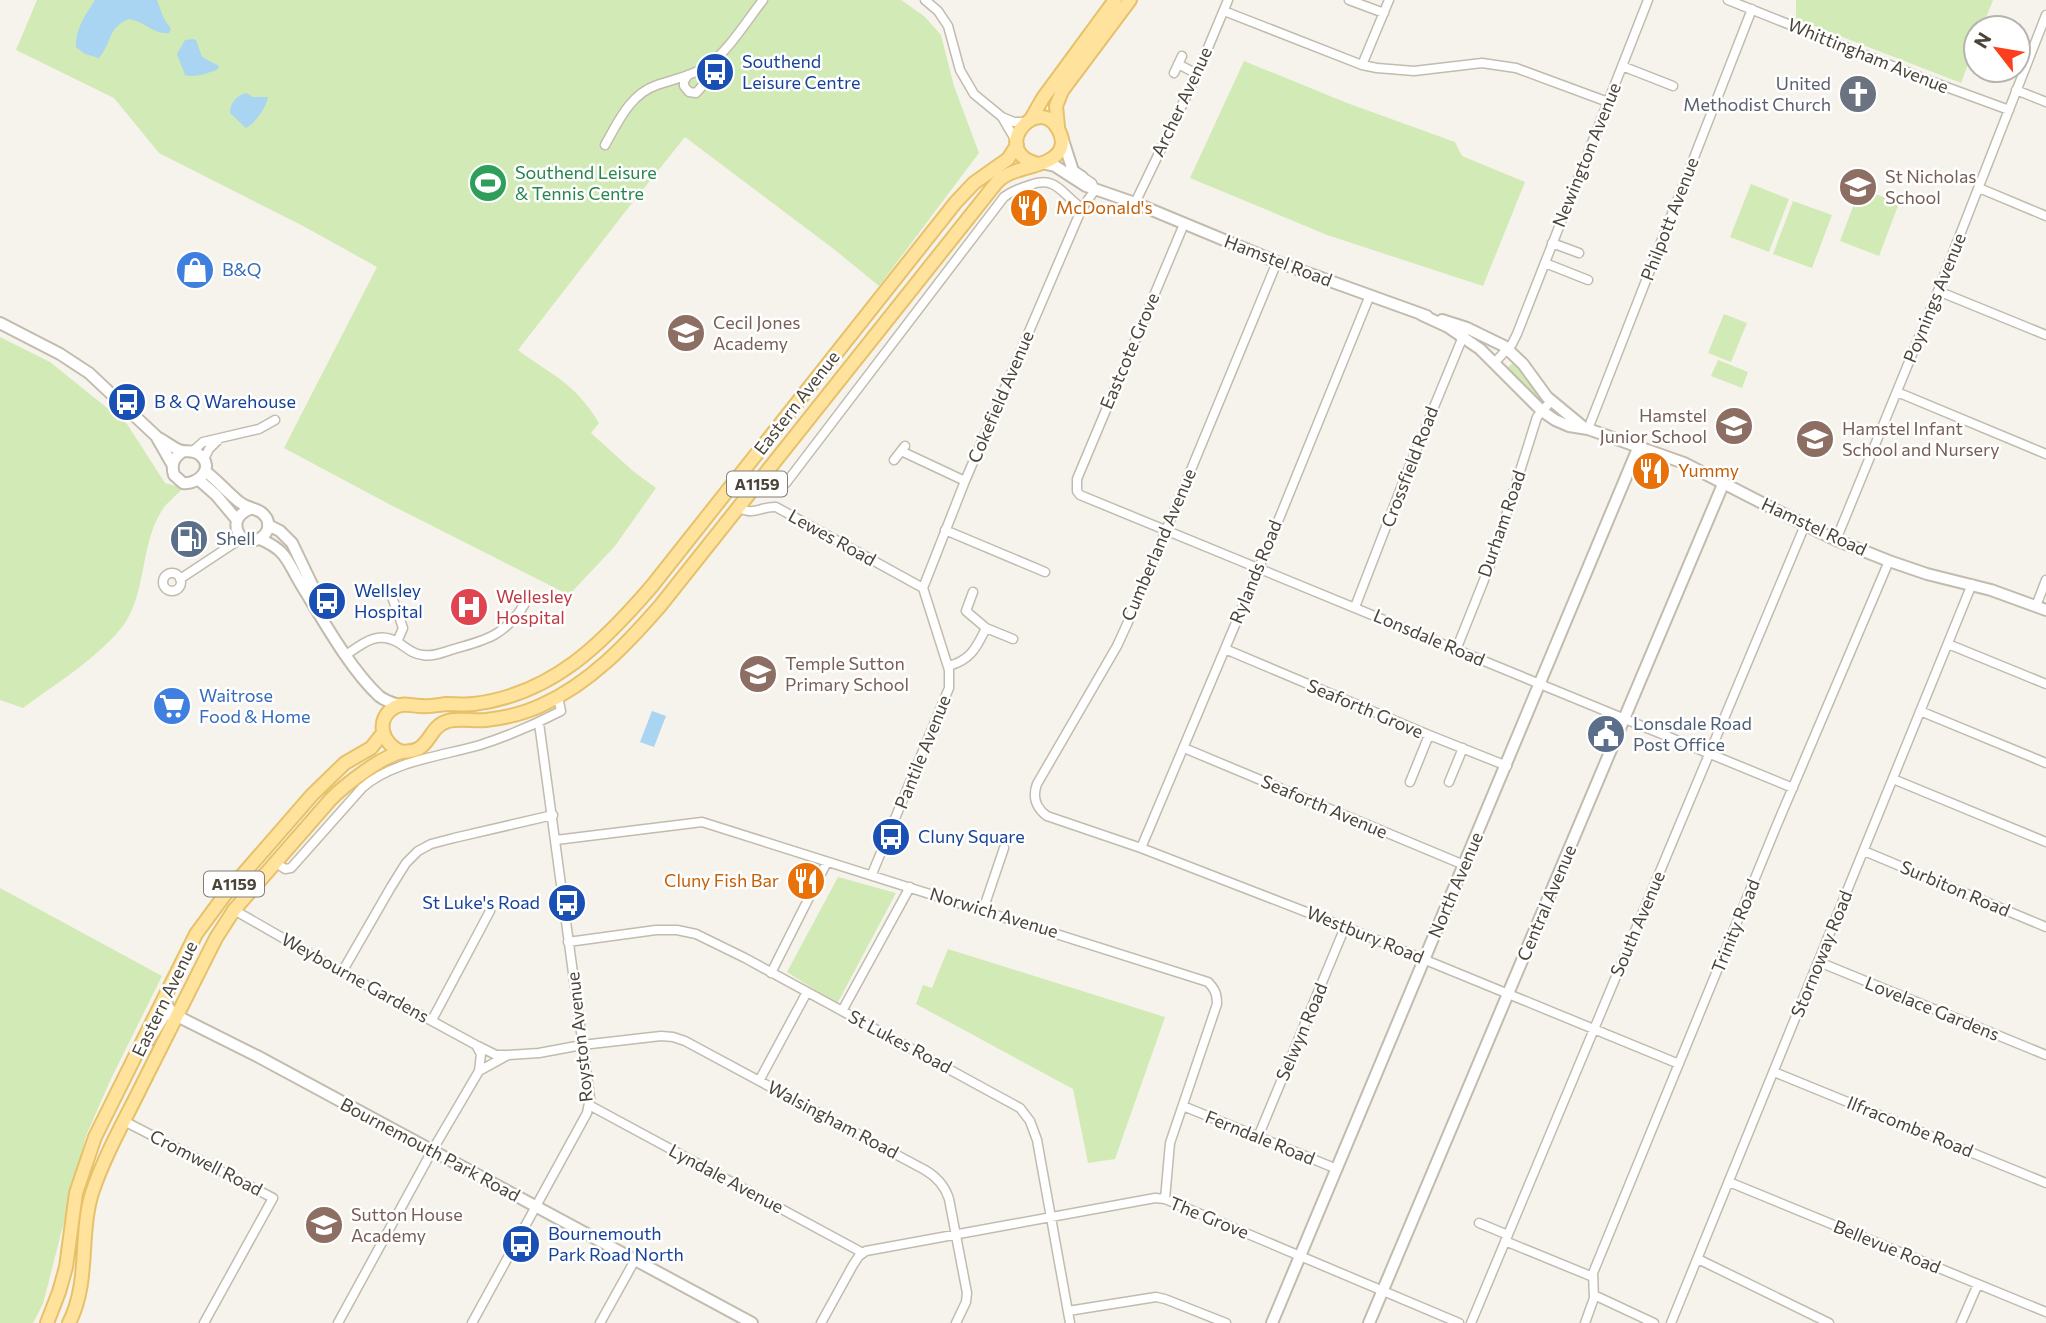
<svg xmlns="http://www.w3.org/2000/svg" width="2046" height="1323" font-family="Commissioner,sans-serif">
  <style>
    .green { fill: #d2eab5 }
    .water { fill: #a9d4f2 }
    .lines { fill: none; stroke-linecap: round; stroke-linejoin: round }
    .minor-casing { stroke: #c2bbae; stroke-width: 11 }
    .tertiary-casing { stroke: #c2bbae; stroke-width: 14 }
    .primary-casing { stroke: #e6c16a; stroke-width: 16 }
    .minor { stroke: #fff; stroke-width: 8 }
    .tertiary { stroke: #fff; stroke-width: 10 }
    .primary { stroke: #ffe39c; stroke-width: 12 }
    .labels { text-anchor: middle; stroke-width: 5; stroke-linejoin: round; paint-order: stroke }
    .shield { fill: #fff; stroke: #817c74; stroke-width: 2 }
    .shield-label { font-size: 16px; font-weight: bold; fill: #4b4439 }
    .street-label { font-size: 18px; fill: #4b4439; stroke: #fff }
    .transit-label { font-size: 18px; fill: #164399; stroke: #fff; text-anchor: start }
    .worship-label { font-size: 18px; fill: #5b616d; stroke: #fff; text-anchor: end }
    .leisure-label { font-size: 18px; fill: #27864d; stroke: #fff; text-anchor: start }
    .education-label { font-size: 18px; fill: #785e54; stroke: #fff; text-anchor: start }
    .food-label { font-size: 18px; fill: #c56008; stroke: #fff; text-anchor: start }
    .shop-label { font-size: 18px; fill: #366cbe; stroke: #fff; text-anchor: start }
    .service-label { font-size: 18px; fill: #4e5e75; stroke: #fff; text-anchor: start }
    .health-label { font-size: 18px; fill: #be3a42; stroke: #fff; text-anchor: start }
  </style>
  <rect width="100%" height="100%" fill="#f6f3ec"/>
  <!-- green -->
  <path class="green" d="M 37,0 L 901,0 L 924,16 L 941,35 L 954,86 L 979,153 L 879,286 L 835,250 L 685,137 L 625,212 L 518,350 C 553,376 575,383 599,423 L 591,433 L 633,471 L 656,488 L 615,546 L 569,595 L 385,502 L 284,448 L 377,267 L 305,227 L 159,153 L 114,98 L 16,50 Z
    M 1796,0 L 1993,0 L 1982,28 L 1976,28 L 1976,43 L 1961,83 L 1796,19 Z
    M 1244,61 L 1347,103 L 1455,142 L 1462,156 L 1525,182 L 1483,286 L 1327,235 L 1190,178 Z
    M 1751,184 L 1789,199 L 1769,252 L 1730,237 Z
    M 1860,188 L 1899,203 L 1879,256 L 1840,241 Z
    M 1793,201 L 1832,215 L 1812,268 L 1773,254 Z
    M 1724,314 L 1747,323 L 1731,362 L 1708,353 Z
    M 0,337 L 50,362 L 127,424 L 165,483 L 183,488 C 176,496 166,503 161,512 C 142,543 146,583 129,616 C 112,649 54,685 23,708 L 0,700 Z
    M 1516,360 L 1546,400 L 1541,404 L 1506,369 Z
    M 1718,360 L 1748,372 L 1742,388 L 1711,376 Z
    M 838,877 L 896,893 L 837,1004 L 787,972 Z
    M 0,888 L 162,976 L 110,1081 L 86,1136 L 43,1304 L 33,1323 L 0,1323 Z
    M 948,949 L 1165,1017 L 1115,1159 L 1088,1163 L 1073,1089 L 916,1004 L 923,985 L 932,988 Z"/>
  <!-- water -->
  <path class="water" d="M 95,0 L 157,0 L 163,17 L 171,29 L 169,33 C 154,35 144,21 129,19 C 107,28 113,41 99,58 L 85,54 L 76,47 C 75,29 86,14 95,0 Z
    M 193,39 L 196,40 L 202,57 L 219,66 L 218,69 C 209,73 195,78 185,75 L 177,54 L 185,40 Z
    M 246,93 L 253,97 L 268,97 C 267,107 255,123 246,128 L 230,113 C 230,103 236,96 246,93 Z
    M 652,711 L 666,716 L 654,747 L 640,742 Z"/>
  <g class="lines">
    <defs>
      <path id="minor" d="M 925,0 L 938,11 L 948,26 L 960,70 L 974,94 L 1002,117 L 1014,122 L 1026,122
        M 1349,0 L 1384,13
        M 1728,0 L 1930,81 L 2009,110
        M 1224,11 L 1362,65 L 1377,68 L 1414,71 L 1482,63 L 1516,68 L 1608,102
        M 1178,64 L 1197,74
        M 1362,65 L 1389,0
        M 1622,66 L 1673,86
        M 1174,73 L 1182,56
        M 688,75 L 684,81 L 684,86 L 689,92 L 696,93 L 705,83 L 712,64
        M 2016,90 L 2046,102
        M 1002,117 L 1016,141
        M 605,145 C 618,122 630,94 657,85 C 674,79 692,76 707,66 C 727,53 748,19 763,0
        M 1979,188 L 2046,216
        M 1135,203 L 1197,74 L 1228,0
        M 1184,224 L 1077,479 L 1077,491 L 1080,495 L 1793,788
        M 1552,243 L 1579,253
        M 1277,262 L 1128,622 L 1117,646 L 1037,784 C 1032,797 1036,808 1047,816 L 1141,848 L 1345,927 L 1679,1064
        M 1545,263 L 1588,280
        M 1938,291 L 2046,335
        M 1494,363 L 1512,344 L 1517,334 L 1648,0
        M 1897,392 L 2046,454
        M 1588,429 L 1752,9
        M 193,451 L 203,442 L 259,429 L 275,420
        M 901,451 L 965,481
        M 204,459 L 209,449 L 218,440
        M 894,460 L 905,446
        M 786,483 L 1004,197 C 1012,191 1020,188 1030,185 C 1057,175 1062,195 1082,208
        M 739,508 C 756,516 760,506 776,507 L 923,588
        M 945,530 L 1045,572
        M 1836,540 L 1938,291 L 2046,15
        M163 582a9 9 0 1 1 18 0a9 9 0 1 1-18 0Z
        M 180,579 L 242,538
        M 923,588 L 965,481 L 1082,208 L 1095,190 L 1092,183 L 1083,177
        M 973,592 L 966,611 L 986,628 L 1013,639
        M 391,594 L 403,628 L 397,642
        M 2036,606 L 2046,580
        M 1355,607 L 1406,475 L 1464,334
        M 1948,644 L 2046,684
        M 1225,649 L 1429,735 L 1507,766
        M 1456,650 L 1492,560 L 1537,417 L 1551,401
        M 346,655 C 363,643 378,630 399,643 C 407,648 412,654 423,655 C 433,657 444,652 454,649 C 487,640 505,635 524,605
        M 948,666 C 970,661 977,647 986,628
        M 1920,711 L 2046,763
        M 1184,748 L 1464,865
        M 1893,779 L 2046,842
        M 1410,782 L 1429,735
        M 1449,782 L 1463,748
        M 556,840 L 702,822 L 1208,982 C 1215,989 1217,994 1217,1004 L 1170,1143 L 1165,1199
        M 1141,848 L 1259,568 L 1370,295
        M 1864,851 L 2046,927
        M 276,863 L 285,869 L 291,868 L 362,788 C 392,761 442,756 480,745 C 508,736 534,725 561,711 L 558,697
        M 872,874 L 949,688 L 949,670 L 923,588
        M 234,910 L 342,972 L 476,1045 L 481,1054 L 479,1071
        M 983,910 L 1004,848
        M 568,942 L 656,930 L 677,930 L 696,934 L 745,958 L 1020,1108 L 1030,1121 L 1037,1140 L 1070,1323
        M 1819,962 L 2046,1055
        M 342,972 L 391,887 L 406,863 L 418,851 L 431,844 L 454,838 L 553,815
        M 771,973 L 827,862
        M 842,1011 L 910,887
        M 432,1020 L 490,911
        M 478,1046 L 496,1055 L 505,1055
        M 1774,1072 L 2046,1183
        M 759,1081 L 807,992
        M 589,1105 L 863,1253
        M 1183,1106 L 1337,1169
        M 124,1121 L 273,1198 L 204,1323
        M 1258,1137 L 1345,927
        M 1729,1182 L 2046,1312
        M 1479,1223 L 1508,1235
        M 1505,1241 L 1593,1277
        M 1698,1259 L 1829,1323
        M 1594,1295 L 1654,1323
        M 1068,1311 L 1156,1297 L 1165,1299 L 1226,1323
        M 338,1323 L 432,1151 L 479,1071 L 508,1055 L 539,1053 L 582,1045 L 661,1036 L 673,1037 L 685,1041 L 925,1170 C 937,1177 945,1186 949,1199 L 967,1293 L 966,1302 L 956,1323
        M 472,1323 L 587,1113 L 590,1098 L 539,723
        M 600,1323 L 635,1260
        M 821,1323 L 853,1265 L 859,1256 L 866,1251 L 1155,1198 L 1165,1199 L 1459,1323
        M 1471,1323 L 1805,525
        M 1585,1323 L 1594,1298 L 1593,1273 L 1776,827 L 1889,561
        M 1671,1323 L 1972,584
        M 1961,1323 L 1978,1284"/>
      <path id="tertiary" d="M 1062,137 L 1073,171 L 1082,177
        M 1042,163 L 1055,166 L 1086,186 L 1135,203 L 1277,262 L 1427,316
        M 1422,315 L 1448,327 L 1480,349 L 1542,411 L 1555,420 L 1569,426 L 1588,429 L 1684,463 L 1805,525 L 1836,540 L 1889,561 L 1927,574 L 1991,590 L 2046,610
        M 1442,320 L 1467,328 L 1504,346 L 1523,364 L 1547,397 L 1582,426
        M 0,323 L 60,354 L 89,373 L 156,436 L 172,464
        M 159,438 C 166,442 172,447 179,450 C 186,453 193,449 200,455 C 215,467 199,485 183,483 L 174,475 C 171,465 173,458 182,452
        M 205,471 C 217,480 226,491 238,501 C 246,508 256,508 262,513 C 278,526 261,548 242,538 C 232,527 236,514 250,509
        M 199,480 L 216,495 L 237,520
        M 268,525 L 280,531 L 292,543 L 326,614
        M 260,539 C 288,551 287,562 302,586 C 323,620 350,669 379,696 C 385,701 392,703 399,705
        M 166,993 C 165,1003 168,1010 177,1016 L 257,1056 L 752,1323
        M 149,1040 L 164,1016 L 172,1012
        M 1272,1323 L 1639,446
        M 1369,1323 L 1724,482"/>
      <path id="primary" d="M 1031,119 L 1043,98 L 1115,0
        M 1058,127 L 1056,106 L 1062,91 L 1130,0
        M 402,752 C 382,745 374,719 395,707 C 404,702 411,706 421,706 C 429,707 438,705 447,704 C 456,704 465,705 474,704 C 553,694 603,643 652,586 L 956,202 L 974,183 L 1008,159 L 1017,145
        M 47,1323 L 59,1292 L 66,1267 L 76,1193 L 95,1137 L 196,934 L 224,896 L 312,795 L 345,763 L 371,748 L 383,733
        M 69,1323 C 90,1282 79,1235 92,1193 C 105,1154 126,1118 144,1081 C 168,1034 192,986 216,938 L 234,910 L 331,799 C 346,784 382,756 402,752 C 408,751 412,752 418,749 C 431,742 431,726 448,721 C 460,718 473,721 486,720 C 504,718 525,713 542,705 C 590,683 626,645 660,606 L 997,182 C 1015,164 1050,169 1060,150 C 1063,144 1062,136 1058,129 C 1037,92 988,152 1038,164"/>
    </defs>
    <!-- minor casing -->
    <use href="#minor" class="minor-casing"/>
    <!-- tertiary casing -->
    <use href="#tertiary" class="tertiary-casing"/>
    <!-- primary casing -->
    <use href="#primary" class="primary-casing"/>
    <!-- minor -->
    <use href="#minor" class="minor"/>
    <!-- tertiary -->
    <use href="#tertiary" class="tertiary"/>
    <!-- primary -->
    <use href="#primary" class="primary"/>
  </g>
  <!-- icons -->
  <defs>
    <symbol id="bus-disc" viewBox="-11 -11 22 22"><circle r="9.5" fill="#1a4fb4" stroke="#fff"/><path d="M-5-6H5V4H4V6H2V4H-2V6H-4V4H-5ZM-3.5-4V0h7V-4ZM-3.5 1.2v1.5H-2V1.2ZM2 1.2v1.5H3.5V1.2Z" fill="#fff"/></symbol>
    <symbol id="church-disc" viewBox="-11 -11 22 22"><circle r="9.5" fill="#6b7280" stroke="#fff"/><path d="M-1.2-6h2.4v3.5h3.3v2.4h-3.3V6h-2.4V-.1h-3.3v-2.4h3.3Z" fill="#fff"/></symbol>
    <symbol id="stadium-disc" viewBox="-11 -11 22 22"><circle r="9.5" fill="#2e9e5b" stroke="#fff"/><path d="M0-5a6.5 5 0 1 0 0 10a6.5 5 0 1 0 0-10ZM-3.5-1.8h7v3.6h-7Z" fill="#fff"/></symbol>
    <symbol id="school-disc" viewBox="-11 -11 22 22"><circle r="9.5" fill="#8d6e63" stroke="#fff"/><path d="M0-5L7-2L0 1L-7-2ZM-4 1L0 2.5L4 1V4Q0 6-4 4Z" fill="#fff"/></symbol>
    <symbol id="restaurant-disc" viewBox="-11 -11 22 22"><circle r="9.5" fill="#e8710a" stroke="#fff"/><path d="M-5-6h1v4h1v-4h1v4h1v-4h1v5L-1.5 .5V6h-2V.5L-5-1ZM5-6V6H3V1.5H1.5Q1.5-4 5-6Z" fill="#fff"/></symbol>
    <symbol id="shop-disc" viewBox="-11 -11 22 22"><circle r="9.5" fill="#3f7fe0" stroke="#fff"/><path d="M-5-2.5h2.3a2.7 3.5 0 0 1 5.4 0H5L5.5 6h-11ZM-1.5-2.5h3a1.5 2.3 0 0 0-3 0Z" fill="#fff"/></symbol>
    <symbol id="fuel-disc" viewBox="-11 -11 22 22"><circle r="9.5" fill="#5c6f8a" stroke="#fff"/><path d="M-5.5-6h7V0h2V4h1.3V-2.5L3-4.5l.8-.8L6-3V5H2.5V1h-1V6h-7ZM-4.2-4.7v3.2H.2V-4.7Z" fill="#fff"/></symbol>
    <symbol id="hospital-disc" viewBox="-11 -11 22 22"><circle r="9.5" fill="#e0444e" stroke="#fff"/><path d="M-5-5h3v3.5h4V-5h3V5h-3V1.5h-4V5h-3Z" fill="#fff"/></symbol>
    <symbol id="supermarket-disc" viewBox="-11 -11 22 22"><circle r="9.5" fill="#3f7fe0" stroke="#fff"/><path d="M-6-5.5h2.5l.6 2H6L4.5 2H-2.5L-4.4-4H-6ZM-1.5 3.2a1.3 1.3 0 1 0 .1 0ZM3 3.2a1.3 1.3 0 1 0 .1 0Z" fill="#fff"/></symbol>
    <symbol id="civic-disc" viewBox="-11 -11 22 22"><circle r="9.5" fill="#5c6f8a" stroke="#fff"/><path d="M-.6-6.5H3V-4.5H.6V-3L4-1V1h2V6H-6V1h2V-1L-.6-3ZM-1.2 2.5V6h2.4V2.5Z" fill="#fff"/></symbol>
  </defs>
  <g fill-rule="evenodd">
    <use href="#bus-disc" x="693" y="50" width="44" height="44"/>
    <use href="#church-disc" x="1836" y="72" width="44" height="44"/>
    <use href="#stadium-disc" x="466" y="161" width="44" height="44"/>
    <use href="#school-disc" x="1836" y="165" width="44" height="44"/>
    <use href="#restaurant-disc" x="1007" y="186" width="44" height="44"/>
    <use href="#shop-disc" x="173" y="248" width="44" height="44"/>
    <use href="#school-disc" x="664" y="311" width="44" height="44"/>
    <use href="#bus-disc" x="105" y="380" width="44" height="44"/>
    <use href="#school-disc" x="1712" y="404" width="44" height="44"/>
    <use href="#school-disc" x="1793" y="417" width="44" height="44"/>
    <use href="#restaurant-disc" x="1629" y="449" width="44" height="44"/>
    <use href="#fuel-disc" x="167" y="517" width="44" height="44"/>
    <use href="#bus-disc" x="305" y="579" width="44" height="44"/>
    <use href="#hospital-disc" x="447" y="585" width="44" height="44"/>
    <use href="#school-disc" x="736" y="652" width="44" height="44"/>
    <use href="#supermarket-disc" x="150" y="684" width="44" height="44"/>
    <use href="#civic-disc" x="1584" y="712" width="44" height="44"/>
    <use href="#bus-disc" x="869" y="815" width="44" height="44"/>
    <use href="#restaurant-disc" x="784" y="859" width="44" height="44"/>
    <use href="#bus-disc" x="545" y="881" width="44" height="44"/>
    <use href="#school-disc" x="302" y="1203" width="44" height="44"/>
    <use href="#bus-disc" x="499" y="1222" width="44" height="44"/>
  </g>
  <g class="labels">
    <!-- shield labels -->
    <g class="shield">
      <rect x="727" y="471.5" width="60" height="25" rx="5"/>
      <rect x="204" y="871.5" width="60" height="25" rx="5"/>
    </g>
    <g class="shield-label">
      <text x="757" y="490">A1159</text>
      <text x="234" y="890">A1159</text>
    </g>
    <!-- street labels -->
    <g class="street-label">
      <text transform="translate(1868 56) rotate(22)" y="6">Whittingham Avenue</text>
      <text transform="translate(1182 102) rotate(-65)" y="6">Archer Avenue</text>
      <text transform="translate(1587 155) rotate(-68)" y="6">Newington Avenue</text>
      <text transform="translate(1670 219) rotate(-69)" y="6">Philpott Avenue</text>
      <text transform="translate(1278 261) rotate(21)" y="6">Hamstel Road</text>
      <text transform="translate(1935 298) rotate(-68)" y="6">Poynings Avenue</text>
      <text transform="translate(1130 351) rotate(-67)" y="6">Eastcote Grove</text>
      <text transform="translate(1001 397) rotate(-67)" y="6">Cokefield Avenue</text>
      <text transform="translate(797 403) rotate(-52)" y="6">Eastern Avenue</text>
      <text transform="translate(1410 467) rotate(-69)" y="6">Crossfield Road</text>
      <text transform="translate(1502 524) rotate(-71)" y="6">Durham Road</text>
      <text transform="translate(1814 527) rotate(25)" y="6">Hamstel Road</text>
      <text transform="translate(832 538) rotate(29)" y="6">Lewes Road</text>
      <text transform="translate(1159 545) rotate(-67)" y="6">Cumberland Avenue</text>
      <text transform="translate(1256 572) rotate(-68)" y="6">Rylands Road</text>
      <text transform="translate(1429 638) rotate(23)" y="6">Lonsdale Road</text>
      <text transform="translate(1365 709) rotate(23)" y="6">Seaforth Grove</text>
      <text transform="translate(923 752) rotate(-68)" y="6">Pantile Avenue</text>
      <text transform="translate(1324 807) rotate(23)" y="6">Seaforth Avenue</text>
      <text transform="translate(1456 885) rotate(-67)" y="6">North Avenue</text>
      <text transform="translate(1955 889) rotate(23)" y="6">Surbiton Road</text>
      <text transform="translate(1547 903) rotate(-67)" y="6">Central Avenue</text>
      <text transform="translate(994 913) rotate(17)" y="6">Norwich Avenue</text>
      <text transform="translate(1638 924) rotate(-67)" y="6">South Avenue</text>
      <text transform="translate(1736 926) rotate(-68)" y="6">Trinity Road</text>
      <text transform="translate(1365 935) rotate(22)" y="6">Westbury Road</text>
      <text transform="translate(1822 954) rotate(-68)" y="6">Stornoway Road</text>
      <text transform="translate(355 978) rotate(29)" y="6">Weybourne Gardens</text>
      <text transform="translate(165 999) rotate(-64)" y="6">Eastern Avenue</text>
      <text transform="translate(1932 1009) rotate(22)" y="6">Lovelace Gardens</text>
      <text transform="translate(1302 1032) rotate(-67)" y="6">Selwyn Road</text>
      <text transform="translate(580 1037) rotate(-96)" y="6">Royston Avenue</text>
      <text transform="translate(900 1042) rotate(28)" y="6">St Lukes Road</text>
      <text transform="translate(833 1120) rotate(28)" y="6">Walsingham Road</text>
      <text transform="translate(1910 1127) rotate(22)" y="6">Ilfracombe Road</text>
      <text transform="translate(1260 1138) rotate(22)" y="6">Ferndale Road</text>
      <text transform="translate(430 1150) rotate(28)" y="6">Bournemouth Park Road</text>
      <text transform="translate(206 1163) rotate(27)" y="6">Cromwell Road</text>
      <text transform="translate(726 1179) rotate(28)" y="6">Lyndale Avenue</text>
      <text transform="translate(1209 1218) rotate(22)" y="6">The Grove</text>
      <text transform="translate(1887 1247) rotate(22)" y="6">Bellevue Road</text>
    </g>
    <!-- transit labels -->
    <g class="transit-label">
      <text x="742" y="68">Southend<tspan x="742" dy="21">Leisure Centre</tspan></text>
      <text x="154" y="408">B &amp; Q Warehouse</text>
      <text x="354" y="597">Wellsley<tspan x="354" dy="21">Hospital</tspan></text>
      <text x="918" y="843">Cluny Square</text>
      <text x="540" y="909" text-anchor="end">St Luke's Road</text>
      <text x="548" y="1240">Bournemouth<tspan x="548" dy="21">Park Road North</tspan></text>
    </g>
    <!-- worship labels -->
    <g class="worship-label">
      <text x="1831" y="90">United<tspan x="1831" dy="21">Methodist Church</tspan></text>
    </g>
    <!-- leisure labels -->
    <g class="leisure-label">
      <text x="515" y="179">Southend Leisure<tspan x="515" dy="21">&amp; Tennis Centre</tspan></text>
    </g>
    <!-- education labels -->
    <g class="education-label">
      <text x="1885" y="183">St Nicholas<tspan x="1885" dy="21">School</tspan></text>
      <text x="713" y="329">Cecil Jones<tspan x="713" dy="21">Academy</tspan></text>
      <text x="1707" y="422" text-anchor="end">Hamstel<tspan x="1707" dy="21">Junior School</tspan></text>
      <text x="1842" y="435">Hamstel Infant<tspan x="1842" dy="21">School and Nursery</tspan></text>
      <text x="785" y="670">Temple Sutton<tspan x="785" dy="21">Primary School</tspan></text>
      <text x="351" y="1221">Sutton House<tspan x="351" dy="21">Academy</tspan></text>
    </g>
    <!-- food labels -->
    <g class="food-label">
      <text x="1056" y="214">McDonald's</text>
      <text x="1678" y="477">Yummy</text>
      <text x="779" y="887" text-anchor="end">Cluny Fish Bar</text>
    </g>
    <!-- shop labels -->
    <g class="shop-label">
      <text x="222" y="276">B&amp;Q</text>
      <text x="199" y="702">Waitrose<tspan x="199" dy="21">Food &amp; Home</tspan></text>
    </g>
    <!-- service labels -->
    <g class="service-label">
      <text x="216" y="545">Shell</text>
      <text x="1633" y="730">Lonsdale Road<tspan x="1633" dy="21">Post Office</tspan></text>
    </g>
    <!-- health labels -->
    <g class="health-label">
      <text x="496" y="603">Wellesley<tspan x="496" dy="21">Hospital</tspan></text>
    </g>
  </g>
  <!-- north arrow -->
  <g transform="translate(1997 49) rotate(301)"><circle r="33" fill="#ffffff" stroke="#b7b4b0" stroke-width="2"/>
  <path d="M0-5L12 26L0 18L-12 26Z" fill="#fc3f1d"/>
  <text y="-10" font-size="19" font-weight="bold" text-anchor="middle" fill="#4b4439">N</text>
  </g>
</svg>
